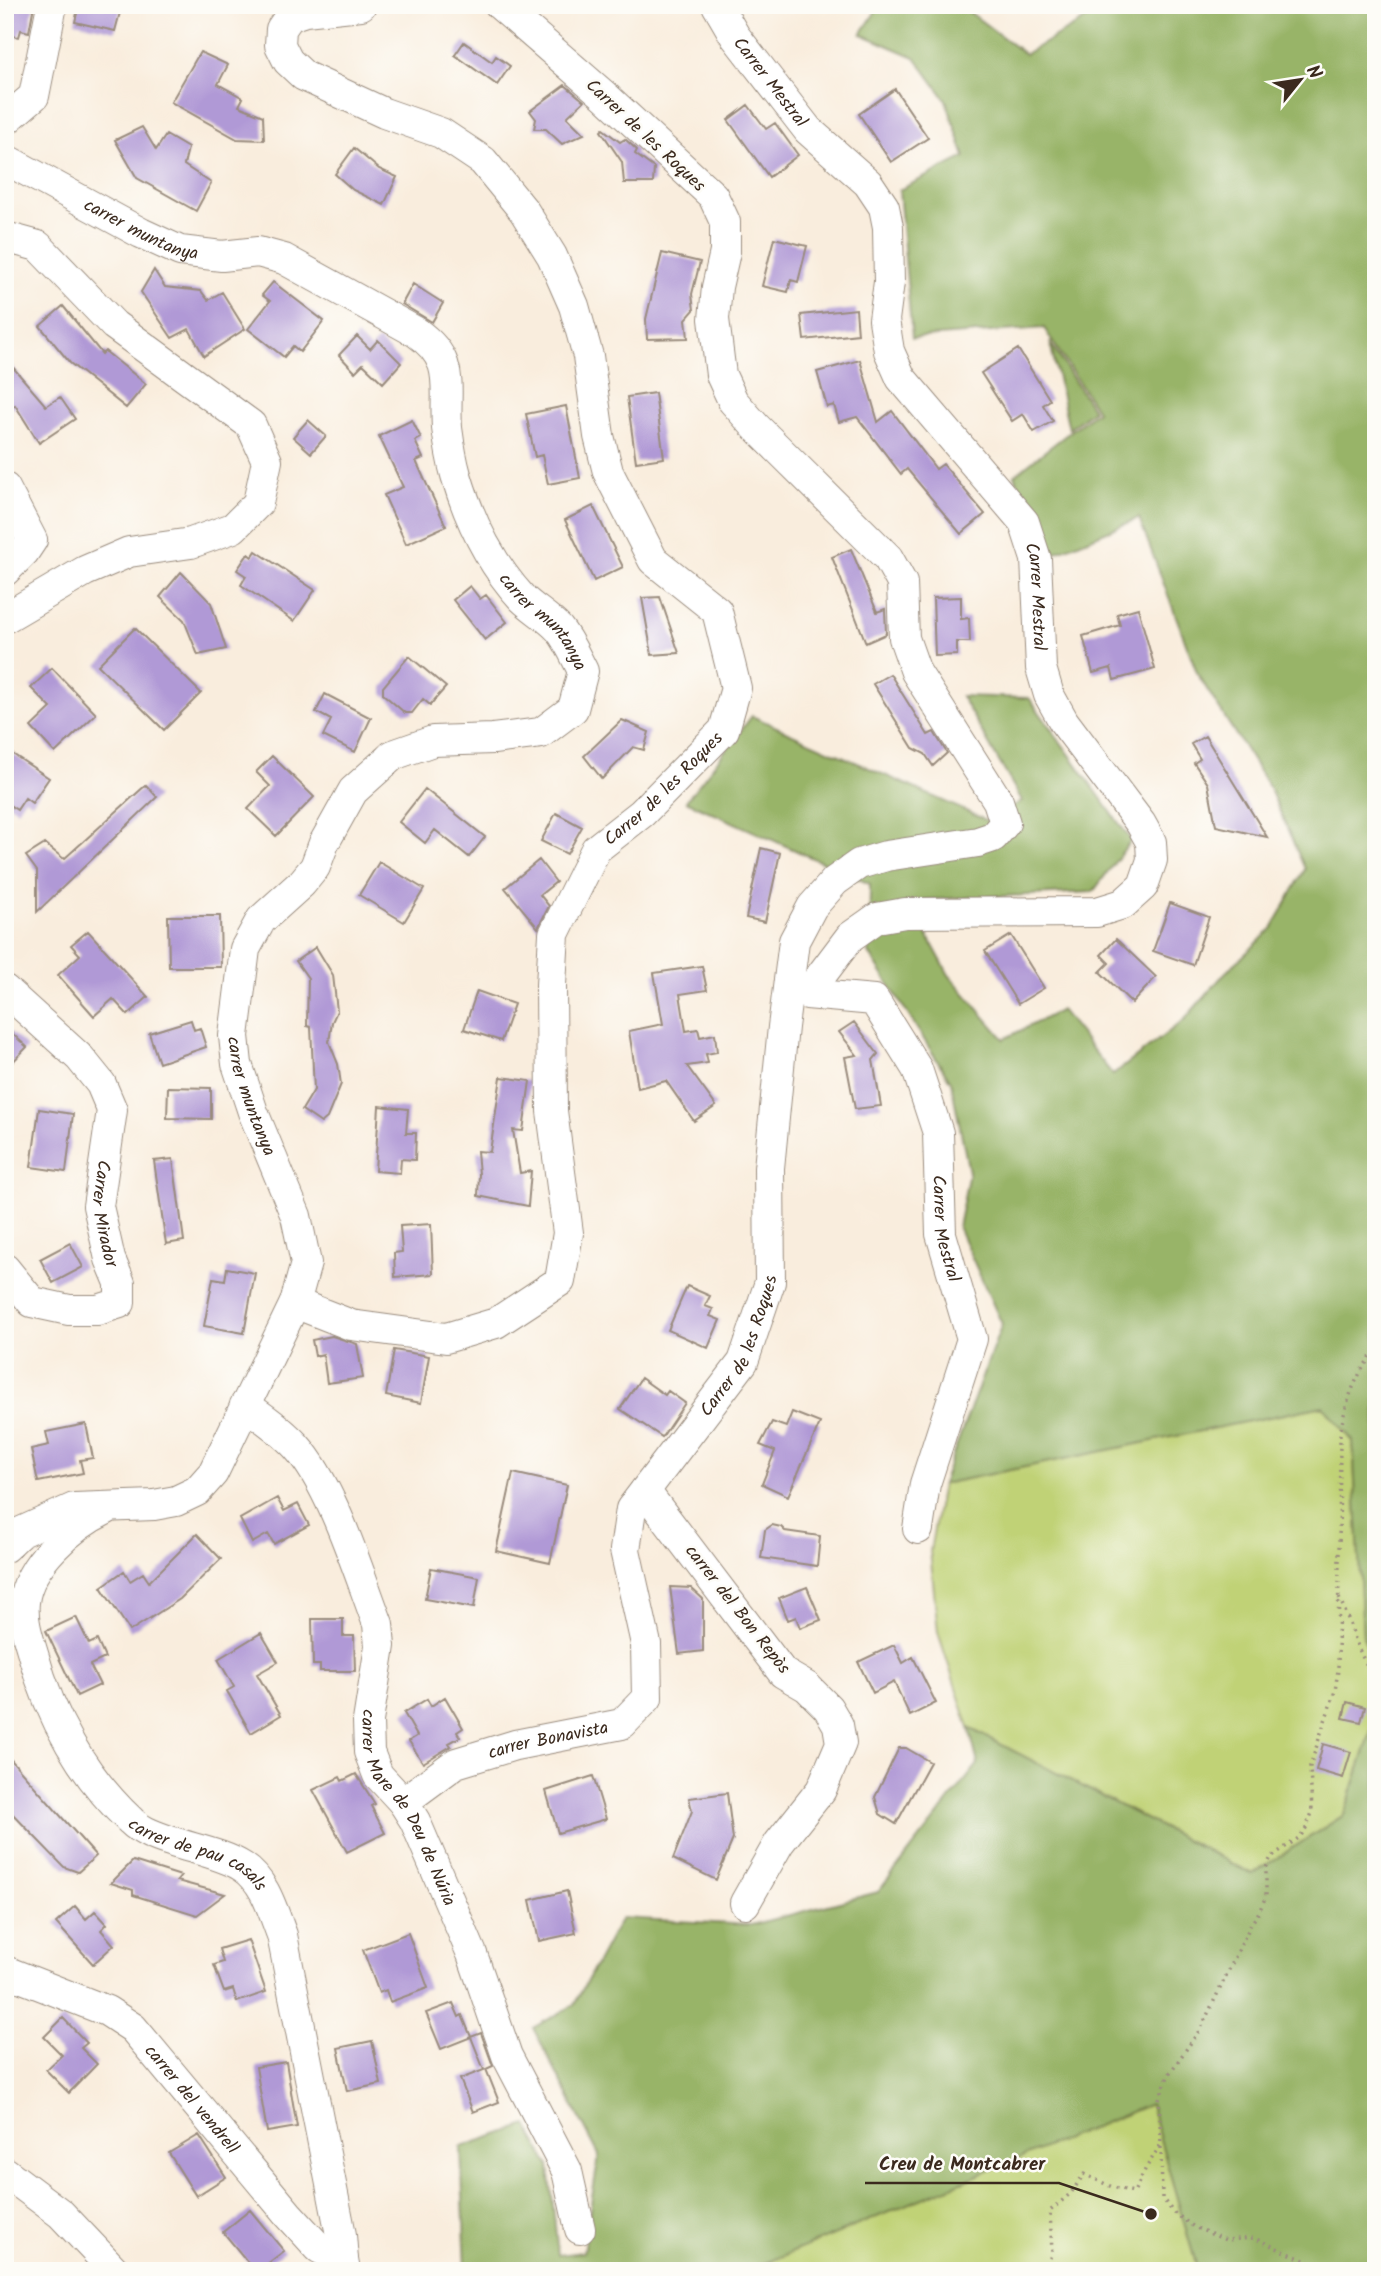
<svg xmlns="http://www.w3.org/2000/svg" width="1381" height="2276" font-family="Kalam,sans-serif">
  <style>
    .green { fill: #c0d276; stroke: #7e7e4a; stroke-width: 2 }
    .forest { fill: #98b467; stroke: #6a6f42; stroke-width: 2 }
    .building { fill: #b099d6 }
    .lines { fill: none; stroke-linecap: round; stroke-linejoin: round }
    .minor-casing { stroke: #9a8c7e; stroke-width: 32 }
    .path { stroke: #9a8c7e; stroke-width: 3.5; stroke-dasharray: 2 5; stroke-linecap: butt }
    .minor { stroke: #fff; stroke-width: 30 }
    .labels { text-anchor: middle; stroke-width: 5; stroke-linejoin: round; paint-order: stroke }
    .street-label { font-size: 18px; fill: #3b2a1e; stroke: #fdfcf7 }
    .leader { fill: none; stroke: #3b2a1e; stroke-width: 2.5 }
    .callout-dot { fill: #3b2a1e; stroke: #fdfcf7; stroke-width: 2.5 }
    .callout-label { font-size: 19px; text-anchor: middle; font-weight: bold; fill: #3b2a1e; stroke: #fdfcf7; stroke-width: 5; stroke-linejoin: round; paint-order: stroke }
  </style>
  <rect width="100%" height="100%" fill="#fdfcf7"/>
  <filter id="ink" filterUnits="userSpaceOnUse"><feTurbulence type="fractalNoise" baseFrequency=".0143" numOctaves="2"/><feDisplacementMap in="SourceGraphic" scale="14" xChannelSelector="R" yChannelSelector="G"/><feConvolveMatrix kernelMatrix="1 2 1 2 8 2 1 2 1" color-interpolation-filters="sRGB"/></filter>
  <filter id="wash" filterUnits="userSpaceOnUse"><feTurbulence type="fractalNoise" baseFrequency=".00686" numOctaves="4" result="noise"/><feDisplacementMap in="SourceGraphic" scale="28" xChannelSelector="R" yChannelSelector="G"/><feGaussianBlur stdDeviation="1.57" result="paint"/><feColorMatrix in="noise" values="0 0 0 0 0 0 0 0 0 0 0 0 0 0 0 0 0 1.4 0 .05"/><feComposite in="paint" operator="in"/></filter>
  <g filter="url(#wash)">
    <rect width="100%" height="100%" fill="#f9eddd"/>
    <!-- green -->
    <path class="green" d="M 1323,1406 L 1353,1441 L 1363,1636 L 1376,1663 L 1376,1717 L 1344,1815 L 1252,1874 L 969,1728 L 938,1632 L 930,1551 L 942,1484 Z
      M 1150,2104 L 1198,2271 L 746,2271 Z"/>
    <!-- forest -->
    <path class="forest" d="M 880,5 L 960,5 L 1025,54 L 1111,5 L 1376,5 L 1376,1663 L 1363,1637 L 1353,1441 L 1323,1406 L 942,1484 L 1002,1324 L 958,1227 L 969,1172 L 951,1082 L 869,953 L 870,884 L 686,801 L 752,716 L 988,821 L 1022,801 L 961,696 L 1029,698 L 1131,840 L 1093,892 L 922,900 L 925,931 L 949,975 L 1004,1039 L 1061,1010 L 1113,1075 L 1184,1020 L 1225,973 L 1272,929 L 1305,869 L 1269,787 L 1198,675 L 1139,518 L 1054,553 L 1014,475 L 1097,411 L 1044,328 L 912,338 L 899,190 L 965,157 L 946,100 L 915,57 L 861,34 Z
      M 1051,344 L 1093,410 L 1069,429 L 1051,347 Z
      M 1376,1717 L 1376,2271 L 1198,2271 L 1150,2104 L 746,2271 L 466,2271 L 461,2147 L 527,2125 L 549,2166 L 558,2255 L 583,2252 L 599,2155 L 533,2028 L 574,2005 L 621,1918 L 751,1925 L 878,1892 L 978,1764 L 969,1728 L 1252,1874 L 1344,1815 Z"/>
    <g id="blocks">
      <!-- building -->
      <path class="building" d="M 5,5 L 34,5 L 29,32 L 21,30 L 19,37 L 5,35 Z
        M 79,5 L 122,5 L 115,31 L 75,22 Z
        M 464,42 L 492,62 L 496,56 L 510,66 L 497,85 L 455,55 Z
        M 200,52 L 228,65 L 218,84 L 243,98 L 239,106 L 263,116 L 264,140 L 237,139 L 171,102 Z
        M 565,85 L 584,101 L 567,117 L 584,134 L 562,144 L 546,129 L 534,129 L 536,119 L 530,111 Z
        M 895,89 L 928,138 L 891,162 L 859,114 Z
        M 748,105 L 766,129 L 775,123 L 798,155 L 769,177 L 728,120 Z
        M 142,127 L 156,150 L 166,135 L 188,148 L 184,165 L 211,183 L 196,211 L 137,178 L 115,140 Z
        M 603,129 L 620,142 L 625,139 L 637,150 L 635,154 L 654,168 L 653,183 L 624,183 L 622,162 L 601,131 Z
        M 354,148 L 379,169 L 397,177 L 384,205 L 353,190 L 335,174 Z
        M 774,238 L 807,246 L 798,282 L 791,280 L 788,292 L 762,286 Z
        M 662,253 L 700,262 L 692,294 L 694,310 L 686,319 L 688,338 L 647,339 L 646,319 Z
        M 154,270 L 165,287 L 201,291 L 208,300 L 222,292 L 245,329 L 204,356 L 189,329 L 172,338 L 141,292 Z
        M 273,282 L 324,321 L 300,352 L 293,346 L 284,357 L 248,329 L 270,301 L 262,295 Z
        M 413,284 L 443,303 L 432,322 L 402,304 Z
        M 63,306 L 102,354 L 105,351 L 146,384 L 126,408 L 70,363 L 40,326 Z
        M 856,309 L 858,334 L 804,340 L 801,315 Z
        M 357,336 L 370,349 L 378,340 L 401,363 L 383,383 L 363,364 L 355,372 L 339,355 Z
        M 1018,349 L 1050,400 L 1043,405 L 1053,421 L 1034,432 L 1023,414 L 1012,421 L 981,373 Z
        M 5,358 L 46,406 L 60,397 L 75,419 L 39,443 L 15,405 L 5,413 Z
        M 860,360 L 878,422 L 892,411 L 936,469 L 943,464 L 985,514 L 961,534 L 907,469 L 901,474 L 857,417 L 839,422 L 834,405 L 827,407 L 817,372 Z
        M 655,393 L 664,458 L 636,462 L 627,397 Z
        M 566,406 L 580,478 L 548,484 L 542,455 L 535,457 L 526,414 Z
        M 308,420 L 326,436 L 311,453 L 293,437 Z
        M 412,420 L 421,438 L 415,441 L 423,458 L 416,461 L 446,526 L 406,544 L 384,495 L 403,487 L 379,436 Z
        M 593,506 L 623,567 L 594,581 L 565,520 Z
        M 851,549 L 877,612 L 885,609 L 886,634 L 866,643 L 832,557 Z
        M 256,551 L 315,590 L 294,621 L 241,585 L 246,576 L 237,570 L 248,554 L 252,557 Z
        M 181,572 L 211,603 L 226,649 L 198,655 L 184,620 L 160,597 Z
        M 470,586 L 480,599 L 486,595 L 507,622 L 485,640 L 453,600 Z
        M 660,597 L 679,653 L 652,655 L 642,598 Z
        M 961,597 L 961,619 L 969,618 L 970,642 L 957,642 L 957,655 L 935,656 L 933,598 Z
        M 1138,608 L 1155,669 L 1114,680 L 1111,668 L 1093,673 L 1083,636 L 1120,625 L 1117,614 Z
        M 135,628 L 201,693 L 164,730 L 98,665 Z
        M 409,656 L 446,687 L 430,705 L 423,699 L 412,713 L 405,713 L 383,694 L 383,687 Z
        M 52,668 L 96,714 L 55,753 L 31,727 L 51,708 L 31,688 Z
        M 890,674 L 928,735 L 934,732 L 947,753 L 933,766 L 925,754 L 913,748 L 873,684 Z
        M 325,694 L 371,718 L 355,752 L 323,736 L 331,720 L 316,712 Z
        M 622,720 L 649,732 L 644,750 L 633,747 L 602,779 L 584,756 Z
        M 1205,736 L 1267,837 L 1216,826 L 1208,784 L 1194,763 L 1200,759 L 1191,744 Z
        M 5,749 L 49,778 L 32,803 L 25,798 L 17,810 L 5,802 Z
        M 272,756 L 314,797 L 276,836 L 248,809 L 270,786 L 256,772 Z
        M 146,785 L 157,797 L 37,912 L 37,871 L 26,856 L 45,844 L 64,859 Z
        M 425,789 L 485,837 L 469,857 L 435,830 L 425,843 L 399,822 Z
        M 556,813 L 582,827 L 567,854 L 541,841 Z
        M 761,848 L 780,853 L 765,922 L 746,918 Z
        M 539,860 L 556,882 L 540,895 L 549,906 L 538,928 L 505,888 Z
        M 379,862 L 424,889 L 404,922 L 359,895 Z
        M 1170,903 L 1209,917 L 1193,965 L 1153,951 Z
        M 168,916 L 220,916 L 221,967 L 169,967 Z
        M 88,931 L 148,997 L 128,1015 L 113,999 L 94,1016 L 58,975 L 80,955 L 71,945 Z
        M 1011,935 L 1044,988 L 1018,1004 L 985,951 Z
        M 1116,939 L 1156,977 L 1132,1003 L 1100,972 L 1109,963 L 1101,955 Z
        M 316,947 L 333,975 L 337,1011 L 332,1022 L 329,1042 L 338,1064 L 341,1084 L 327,1118 L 321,1123 L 302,1110 L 314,1090 L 311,1027 L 307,1026 L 308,978 L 296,961 Z
        M 702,966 L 707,990 L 680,994 L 686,1031 L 698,1029 L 700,1037 L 715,1034 L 717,1052 L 706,1054 L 708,1063 L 687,1066 L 716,1106 L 694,1121 L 666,1081 L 638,1088 L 629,1031 L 663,1024 L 654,973 Z
        M 477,991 L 514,1004 L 501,1041 L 464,1029 Z
        M 191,1020 L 194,1030 L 200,1028 L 206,1047 L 159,1063 L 149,1033 Z
        M 854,1022 L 878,1054 L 873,1060 L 881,1106 L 855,1109 L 845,1057 L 857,1055 L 839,1032 Z
        M 5,1027 L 27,1047 L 5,1070 Z
        M 501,1077 L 530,1081 L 523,1131 L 513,1130 L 520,1173 L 531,1171 L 528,1206 L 478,1196 L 479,1174 L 477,1151 L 490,1152 Z
        M 168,1087 L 211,1088 L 211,1119 L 167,1118 Z
        M 379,1106 L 408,1109 L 406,1133 L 416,1133 L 415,1160 L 401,1159 L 400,1173 L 375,1171 Z
        M 39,1109 L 73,1114 L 66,1172 L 31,1167 Z
        M 173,1159 L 184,1241 L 166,1244 L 154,1161 Z
        M 431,1224 L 433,1274 L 395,1277 L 394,1253 L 402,1252 L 400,1226 Z
        M 70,1243 L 83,1267 L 53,1283 L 40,1259 Z
        M 227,1268 L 255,1273 L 244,1333 L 204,1326 L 213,1278 L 225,1280 Z
        M 687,1286 L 710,1296 L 705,1306 L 713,1309 L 710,1316 L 720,1320 L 708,1348 L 668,1330 Z
        M 332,1336 L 357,1344 L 363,1378 L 327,1383 L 323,1354 L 315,1356 L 312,1340 Z
        M 394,1350 L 429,1356 L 421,1403 L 386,1396 Z
        M 641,1378 L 665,1395 L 668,1391 L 685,1403 L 662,1437 L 620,1409 Z
        M 792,1412 L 820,1423 L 788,1496 L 762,1484 L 775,1451 L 760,1445 L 772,1422 L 786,1427 Z
        M 86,1424 L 93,1458 L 80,1460 L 83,1473 L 38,1482 L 31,1449 L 49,1445 L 46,1432 Z
        M 513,1473 L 567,1485 L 550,1563 L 496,1551 Z
        M 277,1498 L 284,1511 L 298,1504 L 309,1525 L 274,1544 L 268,1534 L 252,1543 L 240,1519 Z
        M 772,1525 L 781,1527 L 785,1531 L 820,1536 L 817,1566 L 761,1558 L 765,1530 Z
        M 197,1534 L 221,1559 L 180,1599 L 130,1631 L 101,1587 L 124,1571 L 130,1581 L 143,1573 L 149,1582 Z
        M 431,1568 L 479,1577 L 474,1608 L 425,1599 Z
        M 670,1587 L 691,1588 L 703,1599 L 703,1651 L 679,1654 Z
        M 807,1587 L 821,1620 L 800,1628 L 796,1617 L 788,1620 L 779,1598 Z
        M 76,1617 L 89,1644 L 97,1640 L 105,1658 L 90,1665 L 100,1685 L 77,1696 L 46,1631 Z
        M 312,1619 L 343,1619 L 343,1636 L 354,1636 L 355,1671 L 320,1671 L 320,1665 L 313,1665 Z
        M 261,1633 L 278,1662 L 257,1674 L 281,1715 L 251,1733 L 227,1691 L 234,1687 L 218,1659 Z
        M 894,1645 L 903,1663 L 913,1657 L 936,1703 L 910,1716 L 894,1682 L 873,1693 L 858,1662 Z
        M 445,1697 L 463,1728 L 457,1732 L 460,1737 L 449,1743 L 451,1746 L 423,1763 L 409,1741 L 417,1736 L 404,1713 L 427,1699 L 431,1706 Z
        M 1347,1702 L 1365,1707 L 1361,1722 L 1343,1718 Z
        M 1323,1744 L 1351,1752 L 1343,1778 L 1316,1770 Z
        M 899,1748 L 906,1748 L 930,1762 L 896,1824 L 880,1814 L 875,1797 Z
        M 5,1753 L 96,1856 L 78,1872 L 64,1867 L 5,1806 Z
        M 356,1774 L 375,1804 L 371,1806 L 385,1833 L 347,1852 L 313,1790 L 340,1777 L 342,1781 Z
        M 593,1776 L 606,1819 L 558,1833 L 546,1791 Z
        M 727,1793 L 733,1839 L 716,1880 L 673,1859 L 692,1811 L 689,1798 Z
        M 133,1861 L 181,1876 L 177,1881 L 225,1894 L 197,1915 L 133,1895 L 133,1890 L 111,1883 Z
        M 567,1891 L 576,1933 L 539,1941 L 530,1900 Z
        M 75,1906 L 86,1919 L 95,1911 L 107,1924 L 101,1930 L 114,1945 L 93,1964 L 56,1923 Z
        M 408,1933 L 428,1988 L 390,2002 L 386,1990 L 379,1993 L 363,1950 Z
        M 248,1940 L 266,1992 L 237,2002 L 233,1989 L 224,1992 L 214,1965 L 223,1962 L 219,1949 Z
        M 453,2003 L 459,2017 L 462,2015 L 471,2037 L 481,2033 L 493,2066 L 486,2069 L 499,2102 L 473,2112 L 460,2079 L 484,2070 L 471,2037 L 441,2049 L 426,2013 Z
        M 63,2018 L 87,2043 L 81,2048 L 97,2064 L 69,2093 L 46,2070 L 62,2055 L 44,2037 Z
        M 372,2041 L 381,2084 L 347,2091 L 338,2048 Z
        M 286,2062 L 297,2127 L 267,2132 L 256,2067 Z
        M 199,2135 L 226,2177 L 196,2196 L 169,2153 Z
        M 250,2210 L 284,2251 L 258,2271 L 255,2271 L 223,2232 Z"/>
    </g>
  </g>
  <g filter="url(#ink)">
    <use href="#blocks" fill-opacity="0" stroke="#9a8c7e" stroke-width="2"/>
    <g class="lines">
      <defs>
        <g id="minor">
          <path id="s1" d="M 717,5 L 735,36 L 808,130 L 868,183 L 884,207 L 888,227 L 889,282 L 884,320 L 889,351 L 901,378 L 1024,522 L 1036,559 L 1041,668 L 1049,695 L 1064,722 L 1141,824 L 1151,842 L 1152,860 L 1143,886 L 1123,904 L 1097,912 L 905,913 L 877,918 L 850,937 L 807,994 L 874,1000 L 917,1069 L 938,1133 L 941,1234 L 972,1339 L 925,1484 L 918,1529"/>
          <path d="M 5,121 L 34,96 L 52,5"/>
          <path id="s2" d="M 5,159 L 141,233 L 180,251 L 222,256 L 258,252 L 284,259 L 416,332 C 457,361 444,385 447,428 C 449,443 452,461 456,475 C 469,519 491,564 522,598 C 533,609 548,617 559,629 C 569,641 576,658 583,671 L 573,709 L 541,733 L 493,739 L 433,741 L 393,755 L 353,791 L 324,843 L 315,867 L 302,883 L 261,920 L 245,949 L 234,1036 L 237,1064 L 253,1112 L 296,1216 L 306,1263 L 295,1303 L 213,1473 L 197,1491 L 176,1501 L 154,1505 L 74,1508 L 21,1532 L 5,1547"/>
          <path d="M 5,237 L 38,246 L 114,325 L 251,425 L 267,461 L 258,503 L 233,528 L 191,543 L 129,552 L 85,571 L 5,618"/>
          <path d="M 5,488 L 32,540 L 24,552 L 5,571"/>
          <path id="s3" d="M 5,990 L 80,1058 L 101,1084 L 112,1110 L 98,1206 L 110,1259 L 120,1283 L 120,1303 L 98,1310 L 69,1310 L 32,1302 L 5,1269"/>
          <path id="s4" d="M 295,1303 L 351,1325 L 446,1338 L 496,1323 L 560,1281 L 568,1233 L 552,1111 L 551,985 L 554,934 L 596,849 L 642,813 L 724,730 L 736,688 L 717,611 L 653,560 L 608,472 L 599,436 L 588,356 L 574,306 L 552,256 L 524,211 L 483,161 L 441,133 L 384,113 L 304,76 L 288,61 L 280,45 L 281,29 L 290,16 L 305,11 L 361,5"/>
          <path id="s5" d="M 245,1405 C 264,1418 281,1430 296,1446 C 333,1487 358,1572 378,1624 L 380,1646 L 368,1721 L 369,1752 L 378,1775 L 403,1802 L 415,1821 L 472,1954 L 507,2056 L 567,2171 L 580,2229"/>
          <path d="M 645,1491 L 783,1673 L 807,1687 L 828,1708 L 838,1725 L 841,1743 L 821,1790 L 779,1843 L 745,1903"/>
          <path id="s6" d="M 105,1510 C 73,1525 28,1564 24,1602 C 22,1620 28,1637 33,1654 C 50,1717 83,1776 131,1821 C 142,1832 158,1837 173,1842 C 194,1849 225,1855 243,1867 C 265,1881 273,1912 282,1935 L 341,2235 L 343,2260"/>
          <path id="s7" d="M 403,1802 L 456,1763 L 515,1745 L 622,1724 L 647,1698 L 646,1644 L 625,1550 L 631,1509 L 743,1362 L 770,1282 L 769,1168 L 783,1027 L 794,941 L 812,907 L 835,881 L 859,864 L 886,856 L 978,842 L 993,837 L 1005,823 L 998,801 L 916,672 L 904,638 L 902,583 L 888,558 L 756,427 L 733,401 L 721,375 L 714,319 L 717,287 L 725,252 L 725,222 L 713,196 L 606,97 L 500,5"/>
          <path id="s8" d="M 5,1971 L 107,2011 L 133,2028 L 288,2214 L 319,2248 L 343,2260 L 345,2271"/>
          <path d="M 5,2172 L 61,2214 L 115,2271"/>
        </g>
      </defs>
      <!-- minor casing -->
      <use href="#minor" class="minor-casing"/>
      <!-- path -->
      <path class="path" d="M 1339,1598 C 1353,1624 1356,1656 1376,1677
        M 1161,2147 L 1162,2198 L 1173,2212 L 1194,2227 L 1226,2240 L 1254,2238 L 1329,2271
        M 1044,2271 L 1052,2253 L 1050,2211 L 1071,2193 L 1084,2174 L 1112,2187 L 1134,2192 L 1146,2168 L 1161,2144 L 1159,2099 L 1169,2074 L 1201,2028 L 1251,1924 L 1259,1912 L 1266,1896 L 1266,1868 L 1271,1857 L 1300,1837 L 1306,1828 L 1312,1813 L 1310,1766 L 1335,1691 L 1338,1670 L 1340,1435 C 1345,1403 1355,1375 1376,1350
        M 1372,2271 L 1376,2265"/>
      <!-- minor -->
      <use href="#minor" class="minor"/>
    </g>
  </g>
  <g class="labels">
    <!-- street labels -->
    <g class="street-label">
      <text dy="6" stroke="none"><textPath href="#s1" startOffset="94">Carrer Mestral</textPath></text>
      <text transform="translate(646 135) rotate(43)" y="6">Carrer de les Roques</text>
      <text dy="6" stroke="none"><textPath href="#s2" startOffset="154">carrer muntanya</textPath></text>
      <text dy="6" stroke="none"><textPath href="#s1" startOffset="704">Carrer Mestral</textPath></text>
      <text dy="6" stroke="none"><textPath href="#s2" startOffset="782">carrer muntanya</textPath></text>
      <text dy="6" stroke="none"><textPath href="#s4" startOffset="819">Carrer de les Roques</textPath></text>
      <text dy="6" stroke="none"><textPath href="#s2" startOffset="1475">carrer muntanya</textPath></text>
      <text dy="6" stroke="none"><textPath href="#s3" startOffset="268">Carrer Mirador</textPath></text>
      <text dy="6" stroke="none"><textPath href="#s1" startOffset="1720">Carrer Mestral</textPath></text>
      <text dy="6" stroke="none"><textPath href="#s7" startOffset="662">Carrer de les Roques</textPath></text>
      <text transform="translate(738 1609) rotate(52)" y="6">carrer del Bon Repòs</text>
      <text dy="6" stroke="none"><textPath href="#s7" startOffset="161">carrer Bonavista</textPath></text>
      <text dy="6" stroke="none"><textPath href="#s5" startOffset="458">carrer Mare de Deu de Núria</textPath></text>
      <text dy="6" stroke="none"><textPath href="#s6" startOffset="452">carrer de pau casals</textPath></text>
      <text dy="6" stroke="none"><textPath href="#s8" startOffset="233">carrer del vendrell</textPath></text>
    </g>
  </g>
  <!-- callouts -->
  <path class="leader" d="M1151 2214L1059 2183H865"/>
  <circle class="callout-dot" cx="1151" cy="2214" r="7"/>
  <g class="callout-label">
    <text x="962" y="2170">Creu de Montcabrer</text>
  </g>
  <!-- margin -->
  <rect width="1381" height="2276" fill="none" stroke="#fdfcf7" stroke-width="28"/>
  <!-- north arrow -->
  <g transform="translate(1300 80) rotate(60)" stroke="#fdfcf7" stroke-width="5" paint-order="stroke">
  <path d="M0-5L12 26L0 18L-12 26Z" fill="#3b2a1e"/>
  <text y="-10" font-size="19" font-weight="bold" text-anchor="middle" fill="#3b2a1e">N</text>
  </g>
</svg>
